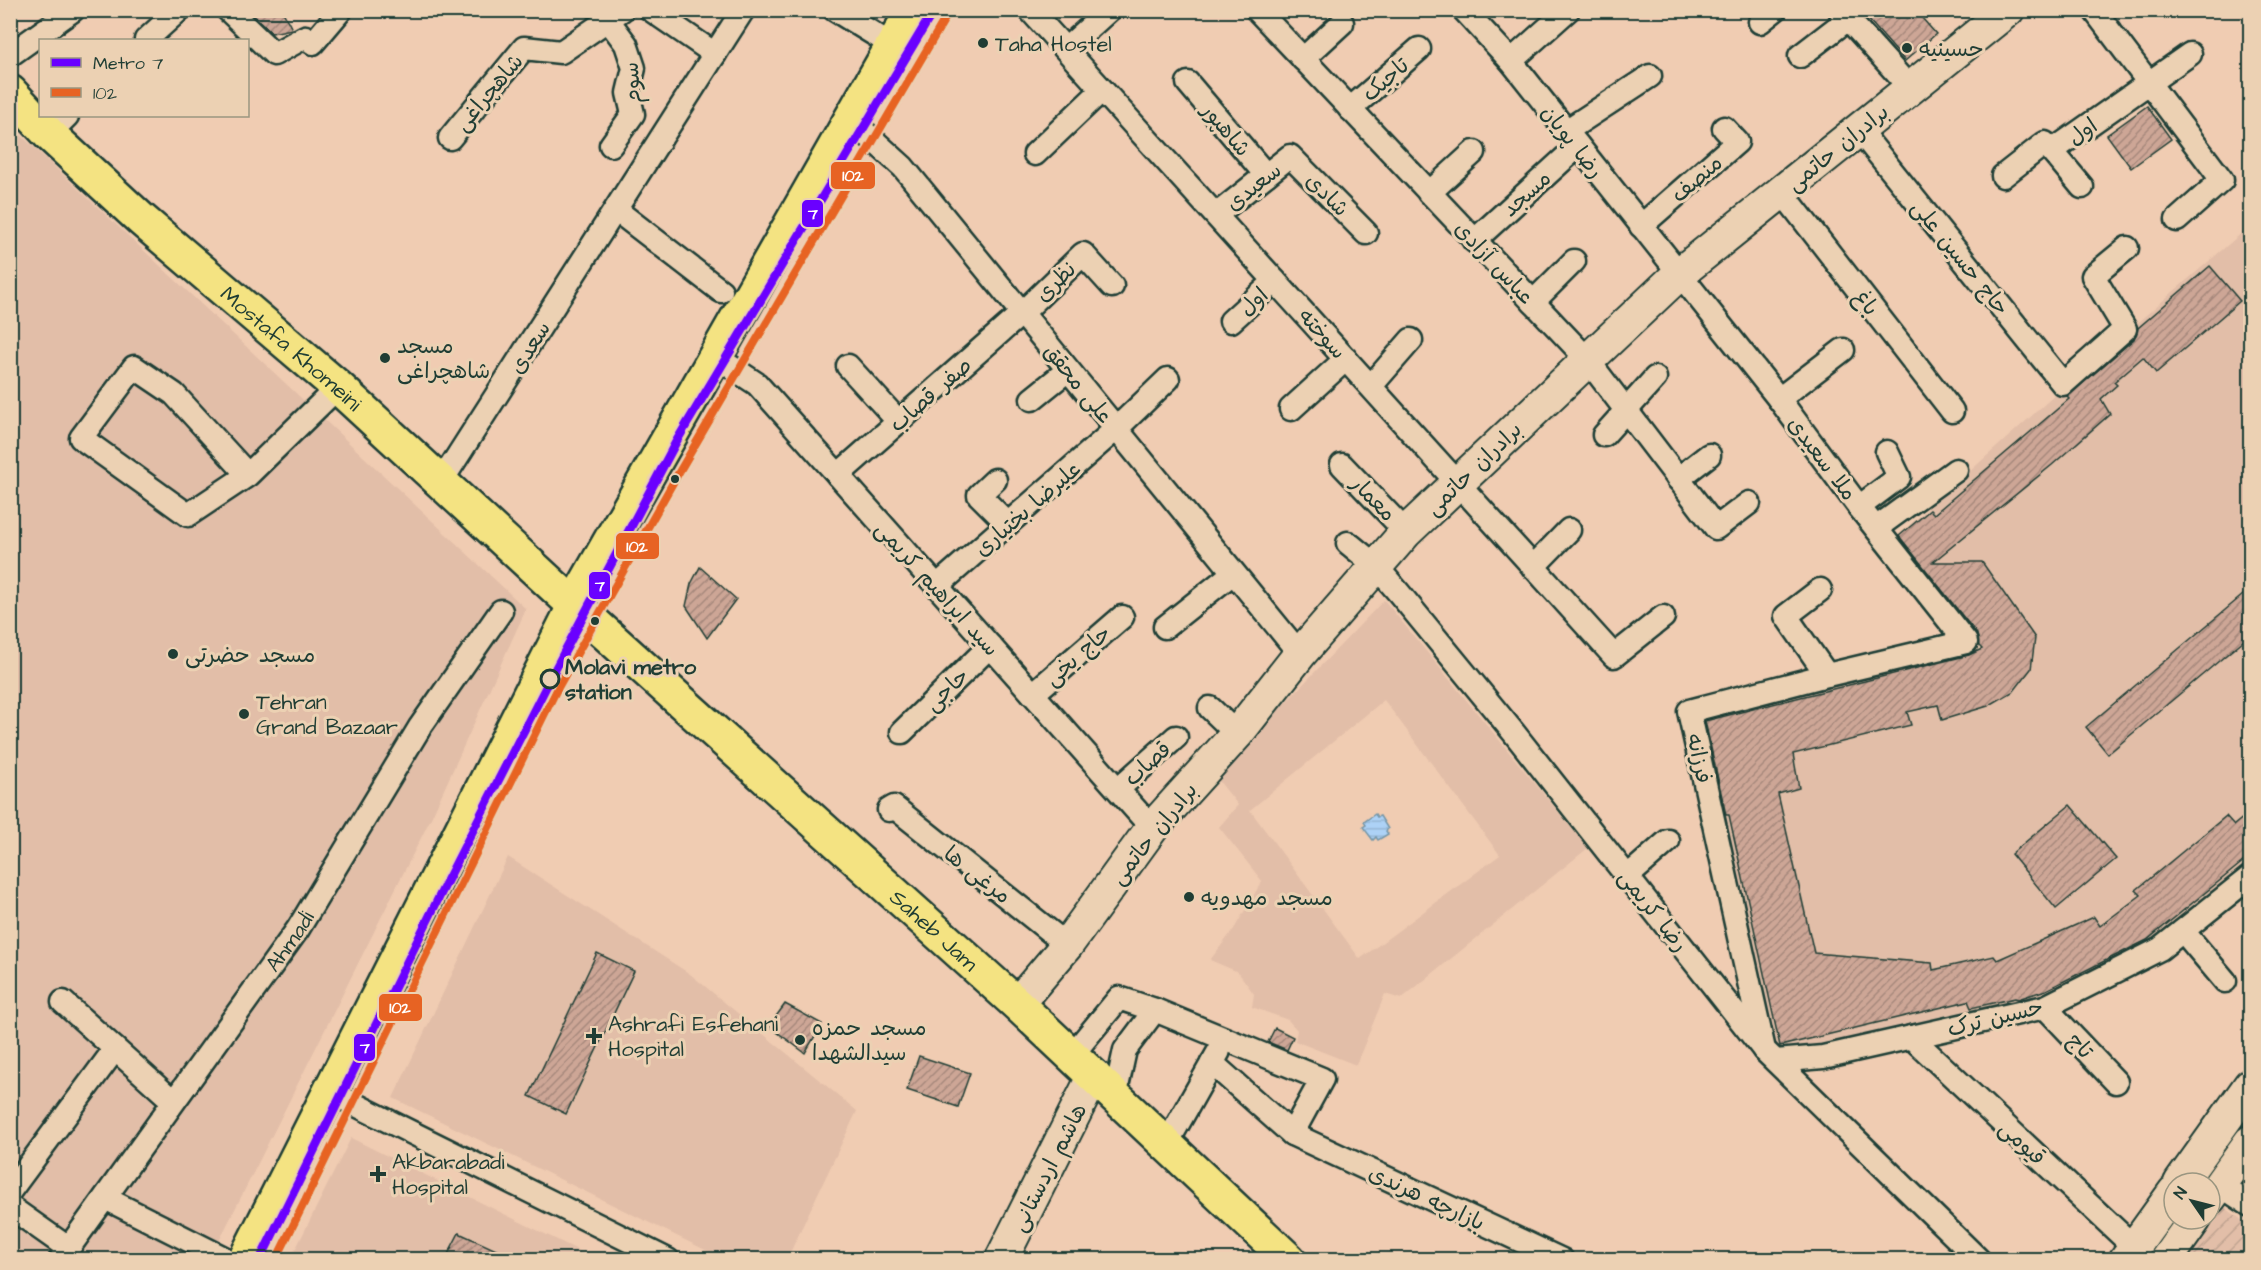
<svg xmlns="http://www.w3.org/2000/svg" width="2261" height="1270" font-family="'Architects Daughter','Playpen Sans Arabic',sans-serif">
  <style>
    .built { fill: #e2bea8; fill-rule: evenodd }
    .industrial { fill: url(#industrial-furrows) }
    .water { fill: url(#water-rules); stroke: #7496a8; stroke-width: 1.5 }
    .building { fill: url(#building-hatch); stroke: #1f3d34; stroke-width: 1.5 }
    .lines { fill: none; stroke-linecap: round; stroke-linejoin: round }
    .street-casing { stroke: #1f3d34; stroke-width: 27 }
    .secondary-casing { stroke: #1f3d34; stroke-width: 36 }
    .primary-casing { stroke: #1f3d34; stroke-width: 38 }
    .street { stroke: #ecd1b3; stroke-width: 22 }
    .secondary { stroke: #ecd1b3; stroke-width: 32 }
    .primary { stroke: #f4e382; stroke-width: 33 }
    .bus-1-casing { stroke: #ecd1b3; stroke-width: 12 }
    .bus-1 { stroke: #e76323; stroke-width: 8 }
    .metro-1-casing { stroke: #ecd1b3; stroke-width: 14 }
    .metro-1 { stroke: #6a00ff; stroke-width: 9 }
    .poi-dot { fill: #1f3d34; stroke: #ecd1b3; stroke-width: 2 }
    .stop-dot { fill: #ecd1b3; stroke: #1f3d34; stroke-width: 3 }
    .labels { text-anchor: middle; stroke-width: 6; stroke-linejoin: round; paint-order: stroke }
    .poi-label { font-size: 22px; fill: #1f3d34; stroke: #ecd1b3; text-anchor: start }
    .street-label { font-size: 22px; fill: #1f3d34; stroke: #ecd1b3 }
    .stop-label { font-size: 22px; font-weight: bold; fill: #1f3d34; stroke: #ecd1b3; text-anchor: start }
    .line-badge { stroke: #ecd1b3; stroke-width: 2 }
    .badge-label { font-size: 16px; text-anchor: middle; font-weight: bold; fill: #fff }
  </style>
  <defs>
    <pattern id="industrial-furrows" width="10" height="10" patternUnits="userSpaceOnUse" patternTransform="scale(1.5)"><rect width="10" height="10" fill="#e2bea8"/><path d="M-1 1l2-2M0 10L10 0M9 11l2-2" fill="none" stroke="#c1a491"/></pattern>
    <pattern id="water-rules" width="6" height="5" patternUnits="userSpaceOnUse" patternTransform="scale(1.5)"><rect width="6" height="5" fill="#add2f6"/><path d="M0 2.5h6" fill="none" stroke="#94b5d4"/></pattern>
    <pattern id="building-hatch" width="6" height="6" patternUnits="userSpaceOnUse" patternTransform="scale(1.5)"><rect width="6" height="6" fill="#cda696"/><path d="M-1 1l2-2M0 6l6-6M5 7l2-2" fill="none" stroke="#a6887b"/></pattern>
  </defs>
  <rect width="100%" height="100%" fill="#f0ccb2"/>
  <filter id="ink" filterUnits="userSpaceOnUse"><feTurbulence type="fractalNoise" baseFrequency=".0167" numOctaves="2"/><feDisplacementMap in="SourceGraphic" scale="12" xChannelSelector="R" yChannelSelector="G"/><feConvolveMatrix kernelMatrix="1 2 1 2 8 2 1 2 1" color-interpolation-filters="sRGB"/></filter>
  <g filter="url(#ink)">
    <!-- built -->
    <path class="built" d="M 10,125 L 526,609 L 431,818 L 210,1259 L 11,1259 Z
      M 2250,226 L 2250,866 L 2158,943 L 2043,1000 L 1775,1054 L 1694,713 L 1981,649 L 1893,540 L 2103,352 Z
      M 1384,600 L 1588,848 L 1401,999 L 1385,994 L 1356,1065 L 1295,1041 L 1297,1030 L 1288,1020 L 1252,1007 L 1254,994 L 1238,972 L 1210,960 L 1234,929 L 1262,881 L 1219,827 L 1238,805 L 1215,776 ZM 1384,700 L 1500,855 L 1360,959 L 1250,810 Z
      M 508,857 L 690,974 L 857,1111 L 787,1259 L 726,1260 L 393,1098 Z
      M 351,1138 L 498,1211 L 596,1259 L 290,1260 Z"/>
    <!-- industrial -->
    <path class="industrial" d="M 2224,1207 L 2250,1226 L 2250,1259 L 2187,1259 Z"/>
    <!-- water -->
    <path class="water" d="M 1375,814 L 1377,817 L 1380,816 L 1388,829 L 1386,831 L 1388,834 L 1378,840 L 1376,837 L 1373,840 L 1363,827 L 1366,825 L 1364,822 Z"/>
    <!-- building -->
    <path class="building" d="M 248,10 L 282,10 L 292,29 L 272,33 Z
      M 1860,10 L 1915,10 L 1936,34 L 1905,61 Z
      M 2147,106 L 2171,139 L 2131,168 L 2107,135 Z
      M 2210,266 L 2240,301 L 2156,373 L 2143,357 L 2114,382 L 2117,385 L 2101,399 L 2110,414 L 2052,465 L 1933,562 L 1982,562 L 2035,638 L 2031,669 L 2014,691 L 1988,706 L 1942,720 L 1938,705 L 1907,712 L 1911,725 L 1793,754 L 1799,788 L 1778,794 L 1814,953 L 1932,963 L 1933,970 L 1994,956 L 1997,960 L 2094,917 L 2100,926 L 2141,895 L 2136,890 L 2226,816 L 2234,825 L 2250,812 L 2250,856 L 2147,940 L 2046,990 L 2018,999 L 2015,998 L 1971,1008 L 1968,1001 L 1780,1046 L 1729,815 L 1726,815 L 1705,721 L 1969,655 L 1982,649 L 1979,646 L 1977,634 L 1899,536 L 1930,510 L 1934,514 L 2028,434 L 2069,399 L 2067,397 L 2134,339 L 2138,328 Z
      M 700,567 L 736,599 L 707,638 L 686,606 L 691,584 Z
      M 2250,589 L 2250,635 L 2108,754 L 2086,727 Z
      M 2070,805 L 2116,859 L 2056,909 L 2011,854 Z
      M 597,953 L 634,971 L 566,1114 L 529,1096 Z
      M 785,1004 L 822,1024 L 805,1053 L 769,1026 Z
      M 1275,1028 L 1293,1037 L 1287,1050 L 1268,1042 Z
      M 919,1056 L 970,1073 L 958,1107 L 907,1090 Z
      M 459,1233 L 518,1260 L 445,1260 Z"/>
    <g class="lines">
      <defs>
        <g id="street">
          <path d="M 228,10 L 274,54 L 305,37 L 313,43 L 341,10"/>
          <path d="M 651,10 L 715,54"/>
          <path d="M 835,10 L 892,45"/>
          <path d="M 1030,10 L 1614,656 L 1663,617"/>
          <path d="M 1257,10 L 1587,359 L 1716,528 L 1749,503"/>
          <path d="M 1464,10 L 1511,61 L 1779,399 L 1859,507 L 1966,642 L 1827,675 L 1689,711 L 1764,1050"/>
          <path d="M 1840,10 L 1911,89"/>
          <path d="M 2094,10 L 2222,180 L 2177,220"/>
          <path d="M 608,20 L 626,44 L 634,68 L 628,93 L 633,114 L 611,145"/>
          <path d="M 1760,22 L 1775,10"/>
          <path d="M 146,40 L 179,10"/>
          <path d="M 1066,49 L 1109,10"/>
          <path d="M 10,55 L 73,10"/>
          <path d="M 1800,56 L 1848,19"/>
          <path d="M 1303,59 L 1342,23"/>
          <path d="M 1511,61 L 1568,10"/>
          <path d="M 1188,83 L 1266,175"/>
          <path d="M 1350,109 L 1419,49"/>
          <path d="M 850,119 L 903,167 L 1300,654"/>
          <path d="M 1859,130 L 2063,384 L 2125,329 L 2093,276 L 2127,248"/>
          <path d="M 1566,131 L 1650,76"/>
          <path d="M 49,134 L 67,116"/>
          <path d="M 450,138 L 524,48 L 561,52 L 622,10"/>
          <path d="M 1035,154 L 1102,90"/>
          <path d="M 2003,176 L 2045,143 L 2052,151"/>
          <path d="M 2082,187 L 2052,151 L 2190,54"/>
          <path d="M 1782,192 L 1952,411"/>
          <path d="M 1429,193 L 1474,152"/>
          <path d="M 616,210 L 721,291"/>
          <path d="M 1216,215 L 1290,156 L 1366,233"/>
          <path d="M 1641,226 L 1737,142 L 1724,128"/>
          <path d="M 1474,241 L 1578,146"/>
          <path d="M 1533,302 L 1574,261"/>
          <path d="M 1231,321 L 1275,281"/>
          <path d="M 716,357 L 757,384 L 1152,828"/>
          <path d="M 848,366 L 899,422"/>
          <path d="M 1371,386 L 1411,340"/>
          <path d="M 1032,399 L 1068,370"/>
          <path d="M 1779,399 L 1843,350"/>
          <path d="M 1291,409 L 1346,359"/>
          <path d="M 1604,435 L 1655,378"/>
          <path d="M 1342,465 L 1406,532"/>
          <path d="M 248,475 L 174,394 L 134,367 L 81,438 L 188,515 L 248,475 L 338,387"/>
          <path d="M 838,475 L 1022,313 L 1083,254 L 1112,286"/>
          <path d="M 1678,479 L 1709,455"/>
          <path d="M 995,480 L 979,495 L 1008,524"/>
          <path d="M 441,482 L 743,10"/>
          <path d="M 1859,507 L 1899,477 L 1887,452"/>
          <path d="M 1876,528 L 1956,470"/>
          <path d="M 1348,543 L 1376,566 L 1399,593 L 1514,733 L 1764,1050 L 1979,1260"/>
          <path d="M 1533,567 L 1569,530"/>
          <path d="M 937,586 L 1116,429 L 1168,379"/>
          <path d="M 1820,590 L 1786,616 L 1827,675"/>
          <path d="M 1165,627 L 1233,573"/>
          <path d="M 1033,694 L 1122,617"/>
          <path d="M 1210,708 L 1237,734"/>
          <path d="M 902,732 L 990,646"/>
          <path d="M 1118,789 L 1176,737"/>
          <path d="M 889,810 L 894,807 L 1067,945"/>
          <path d="M 1627,877 L 1668,841"/>
          <path d="M 2183,931 L 2225,981"/>
          <path d="M 63,1002 L 173,1101"/>
          <path d="M 2045,1007 L 2116,1082"/>
          <path d="M 1911,1037 L 2134,1247"/>
          <path d="M 1072,1055 L 1119,998 L 1155,1010"/>
          <path d="M 1776,1061 L 1823,1057 L 2045,1007 L 2160,949 L 2250,877"/>
          <path d="M 330,1092 L 668,1260"/>
          <path d="M 1115,1096 L 1125,1050 L 1155,1010 L 1322,1079 L 1292,1134 L 1212,1063"/>
          <path d="M 1292,1134 L 1562,1260"/>
          <path d="M 1166,1145 L 1219,1051"/>
          <path d="M 2220,1185 L 2250,1205"/>
          <path d="M 10,1191 L 115,1049"/>
          <path d="M 105,1198 L 228,1260"/>
          <path d="M 10,1207 L 68,1248"/>
          <path id="s1" d="M 60,1260 L 298,929 L 420,727 L 501,611"/>
        </g>
        <path id="secondary" d="M 1017,1004 L 1067,945 L 1152,828 L 1237,734 L 1300,654 L 1406,532 L 1679,274 L 2008,10
          M 2180,1183 L 2250,1085
          M 2210,1198 L 2250,1142
          M 1001,1260 L 1094,1075
          M 2125,1260 L 2174,1192
          M 2166,1260 L 2195,1219"/>
        <g id="primary">
          <path id="s2" d="M 10,92 L 49,134 L 142,220 L 338,387 L 574,605 L 1017,1004 L 1289,1260"/>
          <path d="M 245,1260 L 585,585 L 913,10"/>
        </g>
      </defs>
      <!-- street casing -->
      <use href="#street" class="street-casing"/>
      <!-- secondary casing -->
      <use href="#secondary" class="secondary-casing"/>
      <!-- primary casing -->
      <use href="#primary" class="primary-casing"/>
      <!-- street -->
      <use href="#street" class="street"/>
      <!-- secondary -->
      <use href="#secondary" class="secondary"/>
      <!-- primary -->
      <use href="#primary" class="primary"/>
      <defs>
        <path id="bus-1" d="M 276,1260 L 556,691 L 675,479 L 950,10"/>
      </defs>
      <!-- bus-1 casing -->
      <use href="#bus-1" class="bus-1-casing"/>
      <!-- bus-1 -->
      <use href="#bus-1" class="bus-1"/>
      <defs>
        <path id="metro-1" d="M 260,1260 L 447,881 L 550,679 L 676,442 L 934,10"/>
      </defs>
      <!-- metro-1 casing -->
      <use href="#metro-1" class="metro-1-casing"/>
      <!-- metro-1 -->
      <use href="#metro-1" class="metro-1"/>
    </g>
  </g>
  <!-- markers -->
  <g class="poi-dot">
    <circle cx="983" cy="43" r="6"/>
    <circle cx="1907" cy="48" r="6"/>
    <circle cx="385" cy="358" r="6"/>
    <circle cx="675" cy="479" r="5"/>
    <circle cx="595" cy="621" r="5"/>
    <circle cx="173" cy="654" r="6"/>
    <circle cx="244" cy="714" r="6"/>
    <circle cx="1189" cy="897" r="6"/>
    <path d="M591 1027h6v6h6v6h-6v6h-6v-6h-6v-6h6z"/>
    <circle cx="800" cy="1040" r="6"/>
    <path d="M375 1165h6v6h6v6h-6v6h-6v-6h-6v-6h6z"/>
  </g>
  <circle class="stop-dot" cx="550" cy="679" r="9"/>
  <g class="labels">
    <!-- poi labels -->
    <g class="poi-label">
      <text x="995" y="51">Taha Hostel</text>
      <text x="1919" y="56">حسینیه</text>
      <text x="397" y="353">مسجد<tspan x="397" dy="25">شاهچراغی</tspan></text>
      <text x="185" y="662">مسجد حضرتی</text>
      <text x="256" y="709">Tehran<tspan x="256" dy="25">Grand Bazaar</tspan></text>
      <text x="1201" y="905">مسجد مهدویه</text>
      <text x="608" y="1031">Ashrafi Esfehani<tspan x="608" dy="25">Hospital</tspan></text>
      <text x="812" y="1035">مسجد حمزه<tspan x="812" dy="25">سیدالشهدا</tspan></text>
      <text x="392" y="1169">Akbarabadi<tspan x="392" dy="25">Hospital</tspan></text>
    </g>
    <!-- street labels -->
    <g class="street-label">
      <text transform="translate(1385 79) rotate(-41)" y="8">تاجیک</text>
      <text transform="translate(631 83) rotate(-94)" y="8">سوم</text>
      <text transform="translate(488 92) rotate(-50)" y="8">شاهچراغی</text>
      <text transform="translate(1227 129) rotate(50)" y="8">شاهپور</text>
      <text transform="translate(2082 131) rotate(-35)" y="8">اول</text>
      <text transform="translate(1573 141) rotate(52)" y="8">رضا پویان</text>
      <text transform="translate(1837 147) rotate(-39)" y="8">برادران حاتمی</text>
      <text transform="translate(1696 178) rotate(-41)" y="8">منصف</text>
      <text transform="translate(1253 186) rotate(-38)" y="8">سعیدی</text>
      <text transform="translate(1526 193) rotate(-42)" y="8">مسجد</text>
      <text transform="translate(1328 194) rotate(45)" y="8">شادی</text>
      <text transform="translate(1961 257) rotate(51)" y="8">حاج حسین علی</text>
      <text transform="translate(1495 262) rotate(47)" y="8">عباس آزادی</text>
      <text transform="translate(1055 281) rotate(-44)" y="8">نظری</text>
      <text transform="translate(1253 301) rotate(-42)" y="8">اول</text>
      <text transform="translate(1867 302) rotate(52)" y="8">باغ</text>
      <text transform="translate(1323 333) rotate(48)" y="8">سوخته</text>
      <text transform="translate(529 347) rotate(-58)" y="8">سعدی</text>
      <text dy="8" stroke="none"><textPath href="#s2" startOffset="381">Mostafa Khomeini</textPath></text>
      <text transform="translate(1079 383) rotate(51)" y="8">علی محقق</text>
      <text transform="translate(930 394) rotate(-41)" y="8">صفر قصاب</text>
      <text transform="translate(1823 458) rotate(53)" y="8">ملا سعیدی</text>
      <text transform="translate(1473 468) rotate(-44)" y="8">برادران حاتمی</text>
      <text transform="translate(1374 498) rotate(46)" y="8">معمار</text>
      <text transform="translate(1027 508) rotate(-41)" y="8">علیرضا بختیاری</text>
      <text transform="translate(938 588) rotate(48)" y="8">سید ابراهیم کریمی</text>
      <text transform="translate(1077 655) rotate(-41)" y="8">حاج یخی</text>
      <text transform="translate(946 689) rotate(-44)" y="8">حاجی</text>
      <text transform="translate(1700 758) rotate(78)" y="8">فرزانه</text>
      <text transform="translate(1147 763) rotate(-42)" y="8">قصاب</text>
      <text transform="translate(1153 833) rotate(-51)" y="8">برادران حاتمی</text>
      <text transform="translate(978 874) rotate(38)" y="8">مرغی ها</text>
      <text transform="translate(1654 910) rotate(52)" y="8">رضا کریمی</text>
      <text dy="8" stroke="none"><textPath href="#s2" startOffset="1248">Saheb Jam</textPath></text>
      <text dy="8" stroke="none"><textPath href="#s1" startOffset="393">Ahmadi</textPath></text>
      <text transform="translate(1995 1017) rotate(-14)" y="8">حسین ترک</text>
      <text transform="translate(2081 1045) rotate(47)" y="8">تاج</text>
      <text transform="translate(2023 1142) rotate(43)" y="8">قیومی</text>
      <text transform="translate(1048 1167) rotate(-63)" y="8">هاشم اردستانی</text>
      <text transform="translate(1427 1197) rotate(25)" y="8">بازارچه هرندی</text>
    </g>
    <!-- stop labels -->
    <g class="stop-label">
      <text x="565" y="674">Molavi metro<tspan x="565" dy="25">station</tspan></text>
    </g>
  </g>
  <g class="line-badge">
    <rect x="830" y="161" width="46" height="29" rx="6" fill="#e76323"/>
    <rect x="801" y="199" width="23" height="29" rx="6" fill="#6a00ff"/>
    <rect x="615" y="532" width="45" height="28" rx="6" fill="#e76323"/>
    <rect x="588" y="571" width="23" height="29" rx="6" fill="#6a00ff"/>
    <rect x="378" y="993" width="45" height="29" rx="6" fill="#e76323"/>
    <rect x="353" y="1033" width="23" height="29" rx="6" fill="#6a00ff"/>
  </g>
  <g class="badge-label">
    <text x="853" y="181">102</text>
    <text x="813" y="219">7</text>
    <text x="637" y="552">102</text>
    <text x="600" y="591">7</text>
    <text x="400" y="1013">102</text>
    <text x="365" y="1053">7</text>
  </g>
  <!-- margin -->
  <rect width="2261" height="1270" fill="none" stroke="#ecd1b3" stroke-width="36"/>
  <rect x="18" y="18" width="2225" height="1234" fill="none" stroke="#1f3d34" stroke-width="2" filter="url(#ink)"/>
  <!-- legend -->
  <rect x="39" y="39" width="210" height="78" fill="#ecd1b3" stroke="#9a9680" stroke-width="1.5"/>
  <rect x="51" y="58" width="30" height="9" fill="#6a00ff" stroke="#9a9680" stroke-width="1.5"/>
  <text x="93" y="69" font-size="18" fill="#1f3d34">Metro 7</text>
  <rect x="51" y="88" width="30" height="9" fill="#e76323" stroke="#9a9680" stroke-width="1.5"/>
  <text x="93" y="99" font-size="18" fill="#1f3d34">102</text>
  <!-- north arrow -->
  <g transform="translate(2192 1201) rotate(305)"><circle r="28" fill="#ecd1b3" stroke="#9a9680" stroke-width="1.5"/>
  <path d="M0-4.5L10 22L0 15L-10 22Z" fill="#1f3d34"/>
  <text y="-9" font-size="16" font-weight="bold" text-anchor="middle" fill="#1f3d34">N</text>
  </g>
</svg>
